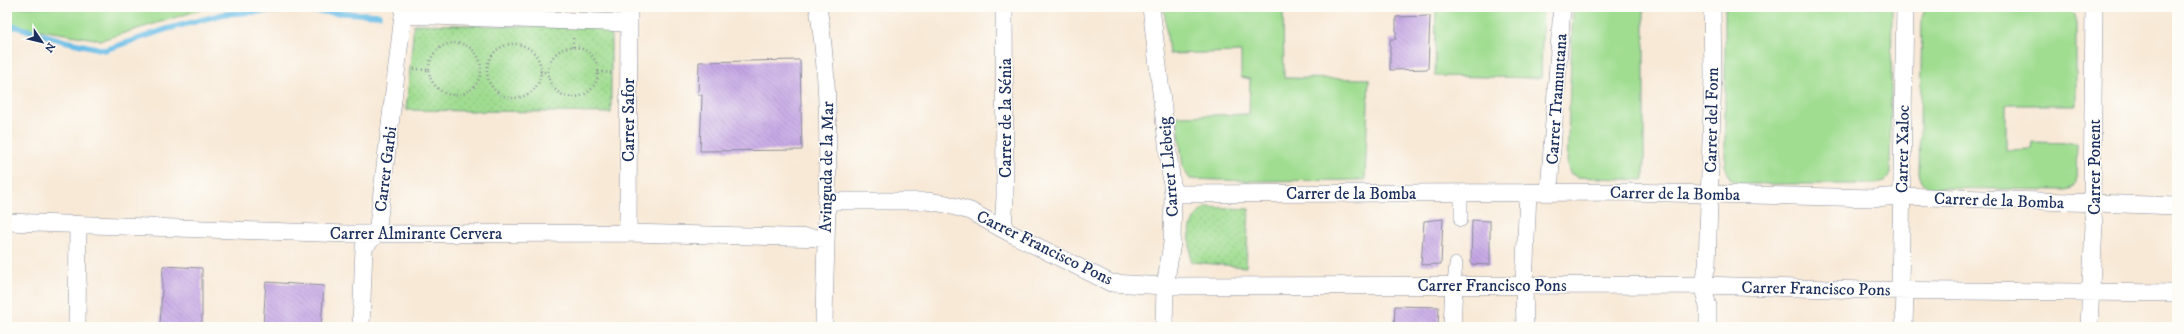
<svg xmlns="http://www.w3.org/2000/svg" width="2184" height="334" font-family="'IM FELL DW Pica',serif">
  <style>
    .grass { fill: #a0dd91; stroke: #5e8678 }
    .park { fill: url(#park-dots); stroke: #5e8678 }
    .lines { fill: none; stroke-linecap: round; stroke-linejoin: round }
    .stream { stroke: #6bbee7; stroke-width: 5.5 }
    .building { fill: url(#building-back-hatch) }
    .pedestrian-casing { stroke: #8a8c9a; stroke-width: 14 }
    .minor-casing { stroke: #8a8c9a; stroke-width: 18 }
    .path { stroke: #8a8c9a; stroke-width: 2.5; stroke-dasharray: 1 3; stroke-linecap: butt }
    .pedestrian { stroke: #fff; stroke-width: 13 }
    .minor { stroke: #fff; stroke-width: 17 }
    .labels { text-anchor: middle; stroke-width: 3; stroke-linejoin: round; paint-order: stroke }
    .street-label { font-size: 17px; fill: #1b2f5e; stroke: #fdfcf7 }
  </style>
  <defs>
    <pattern id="park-dots" width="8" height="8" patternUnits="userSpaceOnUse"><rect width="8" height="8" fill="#a0dd91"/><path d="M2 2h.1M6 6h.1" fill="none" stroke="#89be7f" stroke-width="1.8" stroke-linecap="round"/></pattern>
    <pattern id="building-back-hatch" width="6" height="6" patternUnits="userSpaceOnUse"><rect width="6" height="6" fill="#c1a0e3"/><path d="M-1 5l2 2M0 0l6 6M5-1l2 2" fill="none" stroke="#9c83bb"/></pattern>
  </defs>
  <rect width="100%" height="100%" fill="#fdfcf7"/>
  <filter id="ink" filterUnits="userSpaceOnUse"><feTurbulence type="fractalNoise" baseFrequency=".025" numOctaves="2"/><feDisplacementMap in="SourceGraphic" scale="8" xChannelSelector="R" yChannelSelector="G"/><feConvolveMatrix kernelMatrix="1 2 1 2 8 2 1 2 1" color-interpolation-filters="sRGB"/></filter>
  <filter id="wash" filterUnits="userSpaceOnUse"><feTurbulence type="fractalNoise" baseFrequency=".012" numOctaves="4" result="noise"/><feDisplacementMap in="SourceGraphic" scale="16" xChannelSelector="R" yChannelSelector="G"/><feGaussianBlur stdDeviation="0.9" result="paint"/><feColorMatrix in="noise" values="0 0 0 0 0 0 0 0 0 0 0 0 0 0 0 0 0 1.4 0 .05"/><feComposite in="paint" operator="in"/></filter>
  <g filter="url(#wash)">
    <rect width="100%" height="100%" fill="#f8e9d7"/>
    <!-- grass -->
    <path class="grass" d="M 7,7 L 210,7 L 101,40 L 16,26 L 7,37 Z
      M 1164,7 L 1283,7 L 1284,78 L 1369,79 L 1365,180 L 1248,181 L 1190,179 L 1183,168 L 1177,116 L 1249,114 L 1250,79 L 1241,77 L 1241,52 L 1169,54 Z
      M 1436,7 L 1543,7 L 1541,78 L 1435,76 Z
      M 1573,7 L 1644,7 L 1644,180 L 1577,177 L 1570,173 L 1567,164 Z
      M 1725,7 L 1892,7 L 1890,174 L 1885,182 L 1876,184 L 1740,184 L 1730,179 L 1725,165 Z
      M 1926,7 L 2068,8 L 2074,14 L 2076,24 L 2076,105 L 2006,105 L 2006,150 L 2031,149 L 2032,142 L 2077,143 L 2076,183 L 2073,188 L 2066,190 L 1930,188 L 1922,182 L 1919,174 L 1922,17 Z"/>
    <!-- park -->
    <path class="park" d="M 414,24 L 611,28 L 611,113 L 406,110 Z
      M 1207,207 L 1249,209 L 1246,267 L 1191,262 C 1190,240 1185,219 1207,207 Z"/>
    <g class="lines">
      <!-- stream -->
      <path class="stream" d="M 7,24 L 64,41 L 105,50 L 167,29 L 224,14 L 288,10 L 379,15"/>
    </g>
    <g id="blocks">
      <!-- building -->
      <path class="building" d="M 1430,16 L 1428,69 L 1390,70 L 1390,39 L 1396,39 L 1396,17 Z
        M 800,60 L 802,150 L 700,151 L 702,95 L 698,95 L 699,62 Z
        M 1443,219 L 1441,264 L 1421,265 L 1424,221 Z
        M 1472,220 L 1490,221 L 1490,265 L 1471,264 Z
        M 163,266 L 202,268 L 202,327 L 160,327 Z
        M 266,282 L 324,286 L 321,327 L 263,327 Z
        M 1395,306 L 1439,307 L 1438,327 L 1394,327 Z"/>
    </g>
  </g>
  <g filter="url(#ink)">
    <use href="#blocks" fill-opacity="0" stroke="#8a8c9a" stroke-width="1"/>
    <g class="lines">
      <defs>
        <path id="pedestrian" d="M 1461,220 L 1461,192
          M 1454,285 L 1456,264"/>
        <path id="minor" d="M 818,7 C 835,113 825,220 824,327
          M 1151,7 L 1173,194 L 1172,243 L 1165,286 L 1164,327
          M 403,15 L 629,23
          M 1549,192 L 1562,7
          M 1173,194 L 1625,192 L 1874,198 L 1901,196 L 2177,206
          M 826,201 L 927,201 L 946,204 L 970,211 L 1010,233 L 1111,283 L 1165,286 L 1702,285 L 1864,290 L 2177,293
          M 7,222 L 348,234 L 628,233 L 825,238
          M 1003,229 L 1005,197 L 1004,7
          M 628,233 L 629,7
          M 1900,290 L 1905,7
          M 77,327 L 78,225
          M 361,327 L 364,247 L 377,234 L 404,7
          M 1452,327 L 1454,285
          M 1525,327 L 1524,285 L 1528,192
          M 1708,327 L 1708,306 L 1702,285 L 1707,267 L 1713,76 L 1712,7
          M 1904,327 L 1905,290
          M 2089,327 L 2094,225 L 2092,204 L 2094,7"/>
      </defs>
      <!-- pedestrian casing -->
      <use href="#pedestrian" class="pedestrian-casing"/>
      <!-- minor casing -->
      <use href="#minor" class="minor-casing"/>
      <!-- path -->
      <path class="path" d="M429 69a26 26 0 1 1 52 0a26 26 0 1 1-52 0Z
        M487 71a27 27 0 1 1 54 0a27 27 0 1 1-54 0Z
        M 573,47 L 573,37
        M548 72a25 25 0 1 1 50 0a25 25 0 1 1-50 0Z
        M 414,69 L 428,70
        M 540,72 L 548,72
        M 598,72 L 611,73"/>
      <!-- pedestrian -->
      <use href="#pedestrian" class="pedestrian"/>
      <!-- minor -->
      <use href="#minor" class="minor"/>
    </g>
  </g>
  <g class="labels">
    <!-- street labels -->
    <g class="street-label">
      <text transform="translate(1556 99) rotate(-86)" y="6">Carrer Tramuntana</text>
      <text transform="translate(1005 118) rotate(-90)" y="6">Carrer de la Sénia</text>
      <text transform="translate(628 120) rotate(-90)" y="6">Carrer Safor</text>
      <text transform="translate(1711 120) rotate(-89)" y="6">Carrer del Forn</text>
      <text transform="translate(1902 149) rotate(-89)" y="6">Carrer Xaloc</text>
      <text transform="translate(826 167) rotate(-89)" y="6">Avinguda de la Mar</text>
      <text transform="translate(1168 167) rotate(-95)" y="6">Carrer Llebeig</text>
      <text transform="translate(2094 167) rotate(-90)" y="6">Carrer Ponent</text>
      <text transform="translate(385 169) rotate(-83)" y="6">Carrer Garbi</text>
      <text x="1351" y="199">Carrer de la Bomba</text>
      <text transform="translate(1675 193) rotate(1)" y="6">Carrer de la Bomba</text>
      <text transform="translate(1999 200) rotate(2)" y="6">Carrer de la Bomba</text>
      <text x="416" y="239">Carrer Almirante Cervera</text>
      <text transform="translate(1045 247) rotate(26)" y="6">Carrer Francisco Pons</text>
      <text x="1492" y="291">Carrer Francisco Pons</text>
      <text transform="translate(1816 288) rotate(1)" y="6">Carrer Francisco Pons</text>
    </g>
  </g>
  <!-- margin -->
  <rect width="2184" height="334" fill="none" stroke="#fdfcf7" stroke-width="24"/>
  <!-- north arrow -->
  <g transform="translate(42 42) rotate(125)" stroke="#fdfcf7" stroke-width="3" paint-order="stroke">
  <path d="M0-3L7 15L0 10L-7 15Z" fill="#1b2f5e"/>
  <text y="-6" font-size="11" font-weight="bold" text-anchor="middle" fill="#1b2f5e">N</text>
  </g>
</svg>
